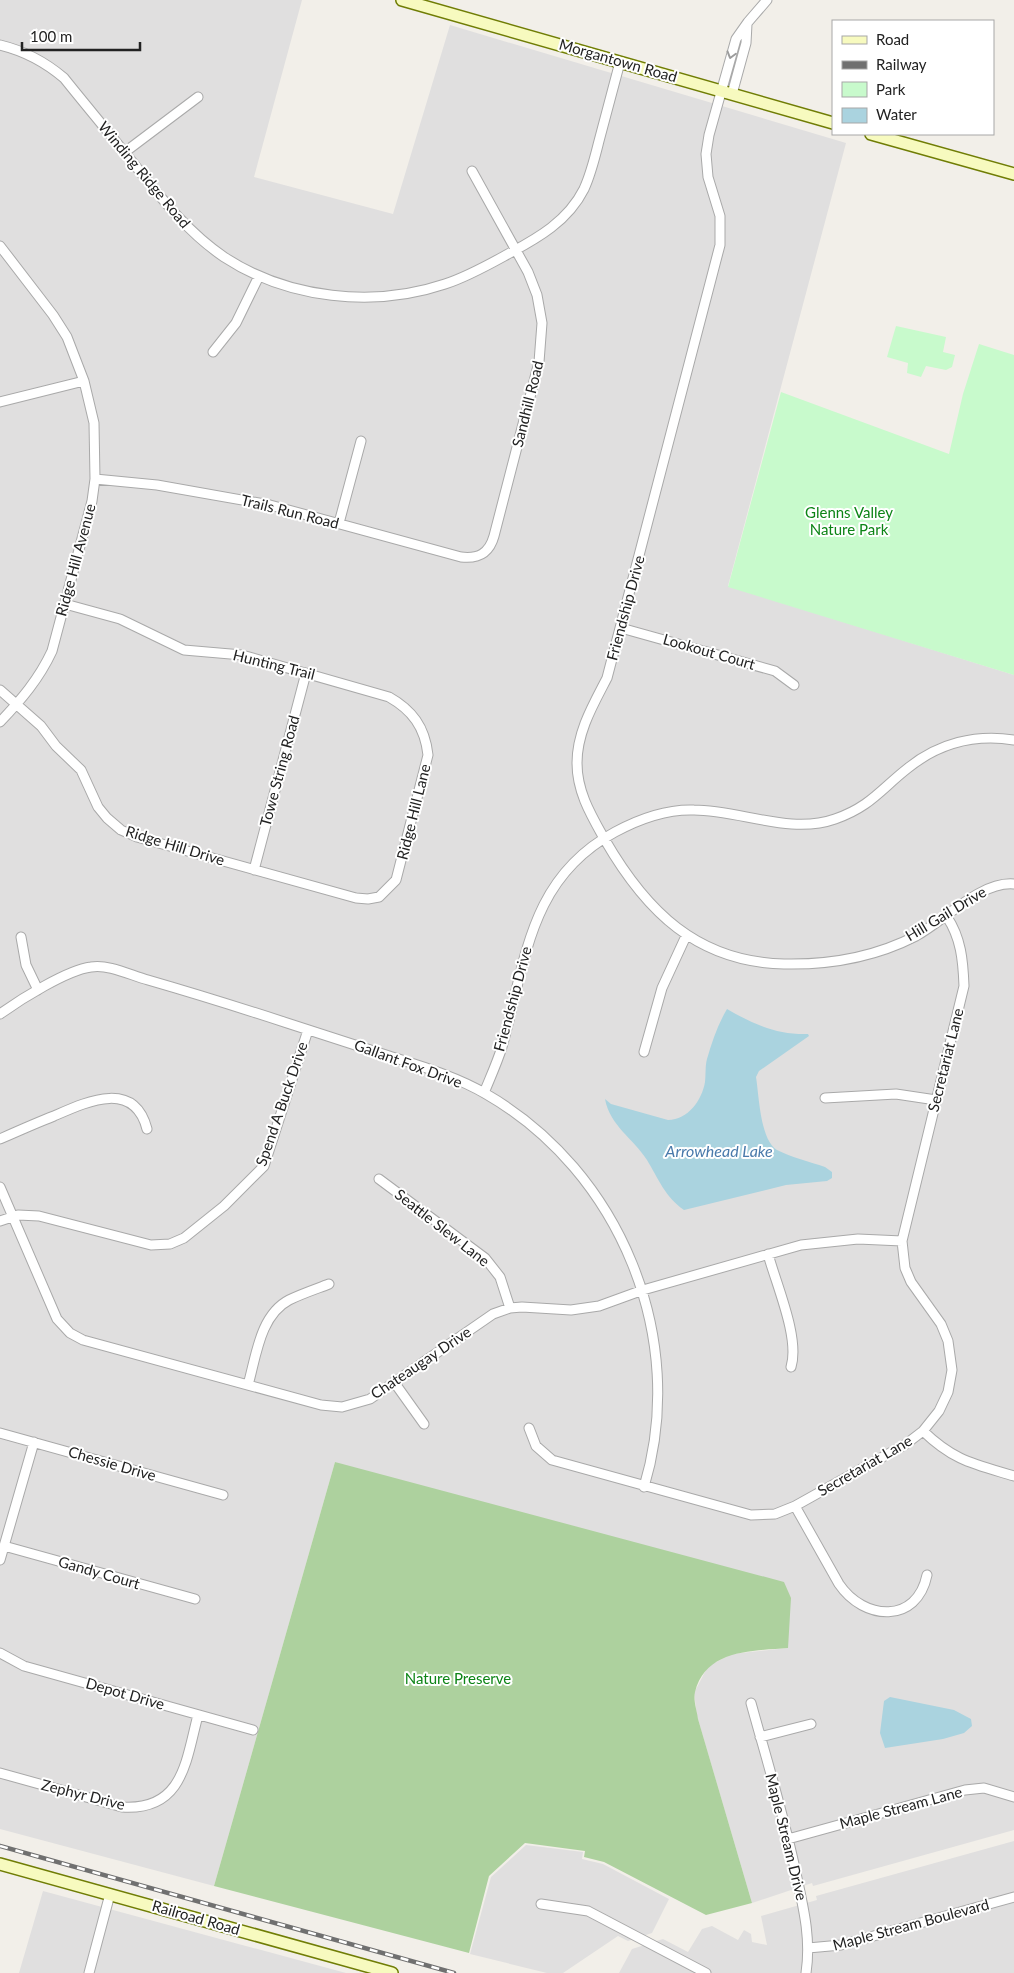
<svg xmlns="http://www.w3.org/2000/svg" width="1014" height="1973" font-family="Lato,sans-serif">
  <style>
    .residential { fill: #e0dfdf }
    .forest { fill: #add19e }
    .park { fill: #c8facc }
    .water { fill: #aad3df }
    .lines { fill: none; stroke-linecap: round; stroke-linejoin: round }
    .street-casing { stroke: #a9a9a9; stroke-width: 11 }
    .secondary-casing { stroke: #707d05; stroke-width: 14 }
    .street { stroke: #fff; stroke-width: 9 }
    .secondary { stroke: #f7fabf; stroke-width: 11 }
    .rail-casing { stroke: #707070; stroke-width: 4.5 }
    .rail { stroke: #fff; stroke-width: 2.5; stroke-dasharray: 8; stroke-linecap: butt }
    .oneway { stroke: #9c9c9c }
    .labels { text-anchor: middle; stroke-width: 4; stroke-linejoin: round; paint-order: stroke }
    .street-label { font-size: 15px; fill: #222; stroke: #fff }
    .park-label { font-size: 15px; fill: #0c8416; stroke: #fff }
    .water-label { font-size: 16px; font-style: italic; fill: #4a7aab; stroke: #fff }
  </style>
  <rect width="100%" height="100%" fill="#f2efe9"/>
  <!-- residential -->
  <path class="residential" d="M 0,0 L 302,0 L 254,177 L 393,214 L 450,25 L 846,143 L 728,586 L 1014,675 L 1014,1830 L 813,1886 L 812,1883 L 752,1903 L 697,1716 L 694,1693 L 708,1666 L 732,1654 L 788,1648 L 335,1462 L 214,1886 L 0,1829 Z
    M 1014,1841 L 1014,1973 L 619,1973 L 632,1949 L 663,1939 L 688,1952 L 702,1929 L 712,1926 L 738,1940 L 744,1930 L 751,1934 L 752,1942 L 767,1945 L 761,1916 L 817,1900 L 816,1896 Z
    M 526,1845 L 583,1852 L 582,1859 L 603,1864 L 669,1899 L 652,1933 L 628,1941 L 618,1936 L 563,1973 L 547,1973 L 470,1954 L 491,1877 Z
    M 43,1891 L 346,1973 L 19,1973 Z"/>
  <!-- forest -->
  <path class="forest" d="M 335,1462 L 784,1582 L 791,1598 L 788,1648 C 752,1651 706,1649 695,1692 C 693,1700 697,1711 698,1719 L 752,1903 L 706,1915 L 604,1862 L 584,1857 L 585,1851 L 525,1843 L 489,1876 L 469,1953 L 214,1886 Z"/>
  <!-- park -->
  <path class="park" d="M 896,326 L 946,337 L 943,352 L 955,355 L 952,367 L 946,370 L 926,366 L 921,377 L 907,373 L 908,363 L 887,357 Z
    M 979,344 L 1014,355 L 1014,675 L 728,587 L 781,392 L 949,454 L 963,394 Z"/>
  <!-- water -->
  <path class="water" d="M 727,1009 C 753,1024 777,1035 808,1034 L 809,1036 L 759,1071 L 756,1077 C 759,1095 760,1140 777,1150 C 791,1157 810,1162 825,1167 L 832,1172 L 832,1178 L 827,1181 L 786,1185 L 684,1210 C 665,1197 658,1178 647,1160 C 633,1138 610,1126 605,1099 L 611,1104 L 668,1120 C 688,1120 702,1100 705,1082 C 706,1074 705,1066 707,1059 C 712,1042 718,1024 727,1009 Z
    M 890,1697 L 954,1710 L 971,1719 L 972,1726 L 964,1733 L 943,1739 L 885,1748 L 880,1733 L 884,1701 Z"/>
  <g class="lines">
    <defs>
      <path id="street" d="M 767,0 L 748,22 L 736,39 L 709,135 L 706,154 L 708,177 L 720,216 L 720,245 L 607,678 C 593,705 577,732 577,763 C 577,792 591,815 605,840 C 646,911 697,962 784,964 C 830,965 875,957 916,936 C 945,920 981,881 1014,884
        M 0,45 C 25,51 44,61 64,78 C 84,103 105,128 125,153 C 156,191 183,229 224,257 C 288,299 374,308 445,284 C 467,277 488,265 508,254 C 538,238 568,221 584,189 C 591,174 595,157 599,141 C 606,114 613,88 620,62
        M 732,94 L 746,43 L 747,24
        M 125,152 L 198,97
        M 0,246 L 53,315 L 67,337 L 84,381 L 94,423 L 95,479 L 92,501 L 52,651 C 39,679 21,700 0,722
        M 213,352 L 236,323 L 259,276
        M 0,402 L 84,381
        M 95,479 L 157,485 L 270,505 L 461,557 C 478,559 489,554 494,536 L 539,362 L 542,323 L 537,295 L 528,272 L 472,171
        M 339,523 L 361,441
        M 621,628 L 775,671 L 794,685
        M 0,690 L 41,726 L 56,746 L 81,770 L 98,807 L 107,818 L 121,830 L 137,837 L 356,898 L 368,899 L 379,897 L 396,880 L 428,755 C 425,727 412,710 389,697 L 242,655 L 184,650 L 120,619 L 65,604
        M 254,870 L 306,673
        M 21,937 L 26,965 L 38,990
        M 0,1014 C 21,999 67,970 91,967 C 109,964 130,975 148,980 C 193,993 238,1007 284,1022 C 318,1033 352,1044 386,1055 C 420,1066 455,1076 486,1094 C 620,1171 689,1338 644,1487
        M 644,1052 L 662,988 L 686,936
        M 484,1093 C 490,1078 497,1063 502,1047 C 526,962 528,879 615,832 C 639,819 666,809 694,810 C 740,810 790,835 835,819 C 870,807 881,789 908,768 C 939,743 976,734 1014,740
        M 825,1098 L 896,1094 L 936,1100
        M 0,1139 C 18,1131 36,1123 54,1116 C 86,1102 134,1079 147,1129
        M 379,1179 L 485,1258 L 500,1277 L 510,1308
        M 0,1187 L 57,1319 L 70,1333 L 83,1340 L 321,1405 L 342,1407 L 370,1399 L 493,1314 L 510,1308 L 522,1307 L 571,1310 L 599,1306 L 643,1290 L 801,1245 L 858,1239 L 902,1241
        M 0,1221 L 18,1215 L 39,1216 L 151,1245 L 170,1244 L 184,1238 L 224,1206 L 264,1166 L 308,1030
        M 768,1254 C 776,1284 800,1338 791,1367
        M 394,1382 L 424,1424
        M 248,1385 C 256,1357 260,1315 289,1300 C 301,1294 316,1289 329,1284
        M 529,1428 L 536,1446 L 552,1460 L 751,1515 L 775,1514 L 795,1506 L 906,1444 L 923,1431 L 939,1411 L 948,1392 L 952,1370 L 948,1341 L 941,1324 L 911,1282 L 905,1268 L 902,1241 L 964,986 C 963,960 961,938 947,917
        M 923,1431 C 954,1461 974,1464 1014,1476
        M 0,1433 L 223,1495
        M 795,1506 L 839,1584 C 864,1621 917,1624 927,1575
        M 4,1546 L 195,1599
        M 0,1560 L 34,1442
        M 0,1653 L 24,1666 L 253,1730
        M 751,1703 C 767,1761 785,1819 797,1878 C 804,1910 811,1940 806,1973
        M 760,1737 L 811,1724
        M 0,1773 L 122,1807 C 183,1811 186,1761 198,1715
        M 788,1839 L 965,1790 L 984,1788 L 1014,1797
        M 541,1904 L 588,1911 L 706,1973
        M 808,1948 L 841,1945 L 1014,1897
        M 89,1973 L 110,1894"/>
      <path id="secondary" d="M 402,0 L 833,123
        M 871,134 L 1014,174
        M 0,1864 L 392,1973"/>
    </defs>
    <!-- street casing -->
    <use href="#street" class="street-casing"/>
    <!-- secondary casing -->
    <use href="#secondary" class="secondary-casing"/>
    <!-- street -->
    <use href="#street" class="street"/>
    <!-- secondary -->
    <use href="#secondary" class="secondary"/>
    <defs>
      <path id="rail" d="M 0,1846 L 454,1973"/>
    </defs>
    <!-- rail casing -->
    <use href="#rail" class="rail-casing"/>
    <!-- rail -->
    <use href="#rail" class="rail"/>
  </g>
  <!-- one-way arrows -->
  <defs><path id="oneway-chevron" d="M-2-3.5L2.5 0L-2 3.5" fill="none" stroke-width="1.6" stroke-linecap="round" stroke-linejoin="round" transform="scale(1.25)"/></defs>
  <use class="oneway" href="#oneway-chevron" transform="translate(731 55) rotate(106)"/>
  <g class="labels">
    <!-- street labels -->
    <g class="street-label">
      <text transform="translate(618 61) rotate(16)" y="5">Morgantown Road</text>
      <text transform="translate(144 175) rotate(50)" y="5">Winding Ridge Road</text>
      <text transform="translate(528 404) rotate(-76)" y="5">Sandhill Road</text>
      <text transform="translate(290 512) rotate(14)" y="5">Trails Run Road</text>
      <text transform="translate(76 560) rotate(-75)" y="5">Ridge Hill Avenue</text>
      <text transform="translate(626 608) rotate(-75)" y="5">Friendship Drive</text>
      <text transform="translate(709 652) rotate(16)" y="5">Lookout Court</text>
      <text transform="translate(274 665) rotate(14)" y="5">Hunting Trail</text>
      <text transform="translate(280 771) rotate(-75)" y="5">Towe String Road</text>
      <text transform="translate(414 812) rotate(-76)" y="5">Ridge Hill Lane</text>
      <text transform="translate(175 846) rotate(17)" y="5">Ridge Hill Drive</text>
      <text transform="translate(946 914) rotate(-31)" y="5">Hill Gail Drive</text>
      <text transform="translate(513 999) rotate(-75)" y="5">Friendship Drive</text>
      <text transform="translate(946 1060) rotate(-76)" y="5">Secretariat Lane</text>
      <text transform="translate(408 1064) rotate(20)" y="5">Gallant Fox Drive</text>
      <text transform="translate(282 1104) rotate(-71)" y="5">Spend A Buck Drive</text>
      <text transform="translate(442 1228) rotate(38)" y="5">Seattle Slew Lane</text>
      <text transform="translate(421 1363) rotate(-34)" y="5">Chateaugay Drive</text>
      <text transform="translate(112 1464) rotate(16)" y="5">Chessie Drive</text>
      <text transform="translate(865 1466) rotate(-30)" y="5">Secretariat Lane</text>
      <text transform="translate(99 1573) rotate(16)" y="5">Gandy Court</text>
      <text transform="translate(125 1694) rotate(16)" y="5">Depot Drive</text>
      <text transform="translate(83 1795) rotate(14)" y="5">Zephyr Drive</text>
      <text transform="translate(901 1808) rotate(-15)" y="5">Maple Stream Lane</text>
      <text transform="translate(786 1837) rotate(76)" y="5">Maple Stream Drive</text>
      <text transform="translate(196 1918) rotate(16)" y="5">Railroad Road</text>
      <text transform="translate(911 1925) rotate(-15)" y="5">Maple Stream Boulevard</text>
    </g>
    <!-- park labels -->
    <g class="park-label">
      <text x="849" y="518">Glenns Valley<tspan x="849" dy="17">Nature Park</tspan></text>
      <text x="458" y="1684">Nature Preserve</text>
    </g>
    <!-- water labels -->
    <g class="water-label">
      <text x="719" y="1157">Arrowhead Lake</text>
    </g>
  </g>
  <!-- legend -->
  <rect x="832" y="20" width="162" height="115" fill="#ffffff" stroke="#a7a7a7"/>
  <rect x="842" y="36" width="25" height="8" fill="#f7fabf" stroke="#a7a7a7"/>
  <text x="876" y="45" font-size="15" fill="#222222">Road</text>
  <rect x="842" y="61" width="25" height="8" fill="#707070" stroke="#a7a7a7"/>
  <text x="876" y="70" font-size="15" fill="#222222">Railway</text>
  <rect x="842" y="82" width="25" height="15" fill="#c8facc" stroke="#a7a7a7"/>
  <text x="876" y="95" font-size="15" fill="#222222">Park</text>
  <rect x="842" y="108" width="25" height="15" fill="#aad3df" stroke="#a7a7a7"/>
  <text x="876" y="120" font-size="15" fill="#222222">Water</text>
  <!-- scale -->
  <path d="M22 42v8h118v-8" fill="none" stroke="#222222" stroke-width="2.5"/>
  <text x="30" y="42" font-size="15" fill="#222222" stroke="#ffffff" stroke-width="4" paint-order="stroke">100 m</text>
</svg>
